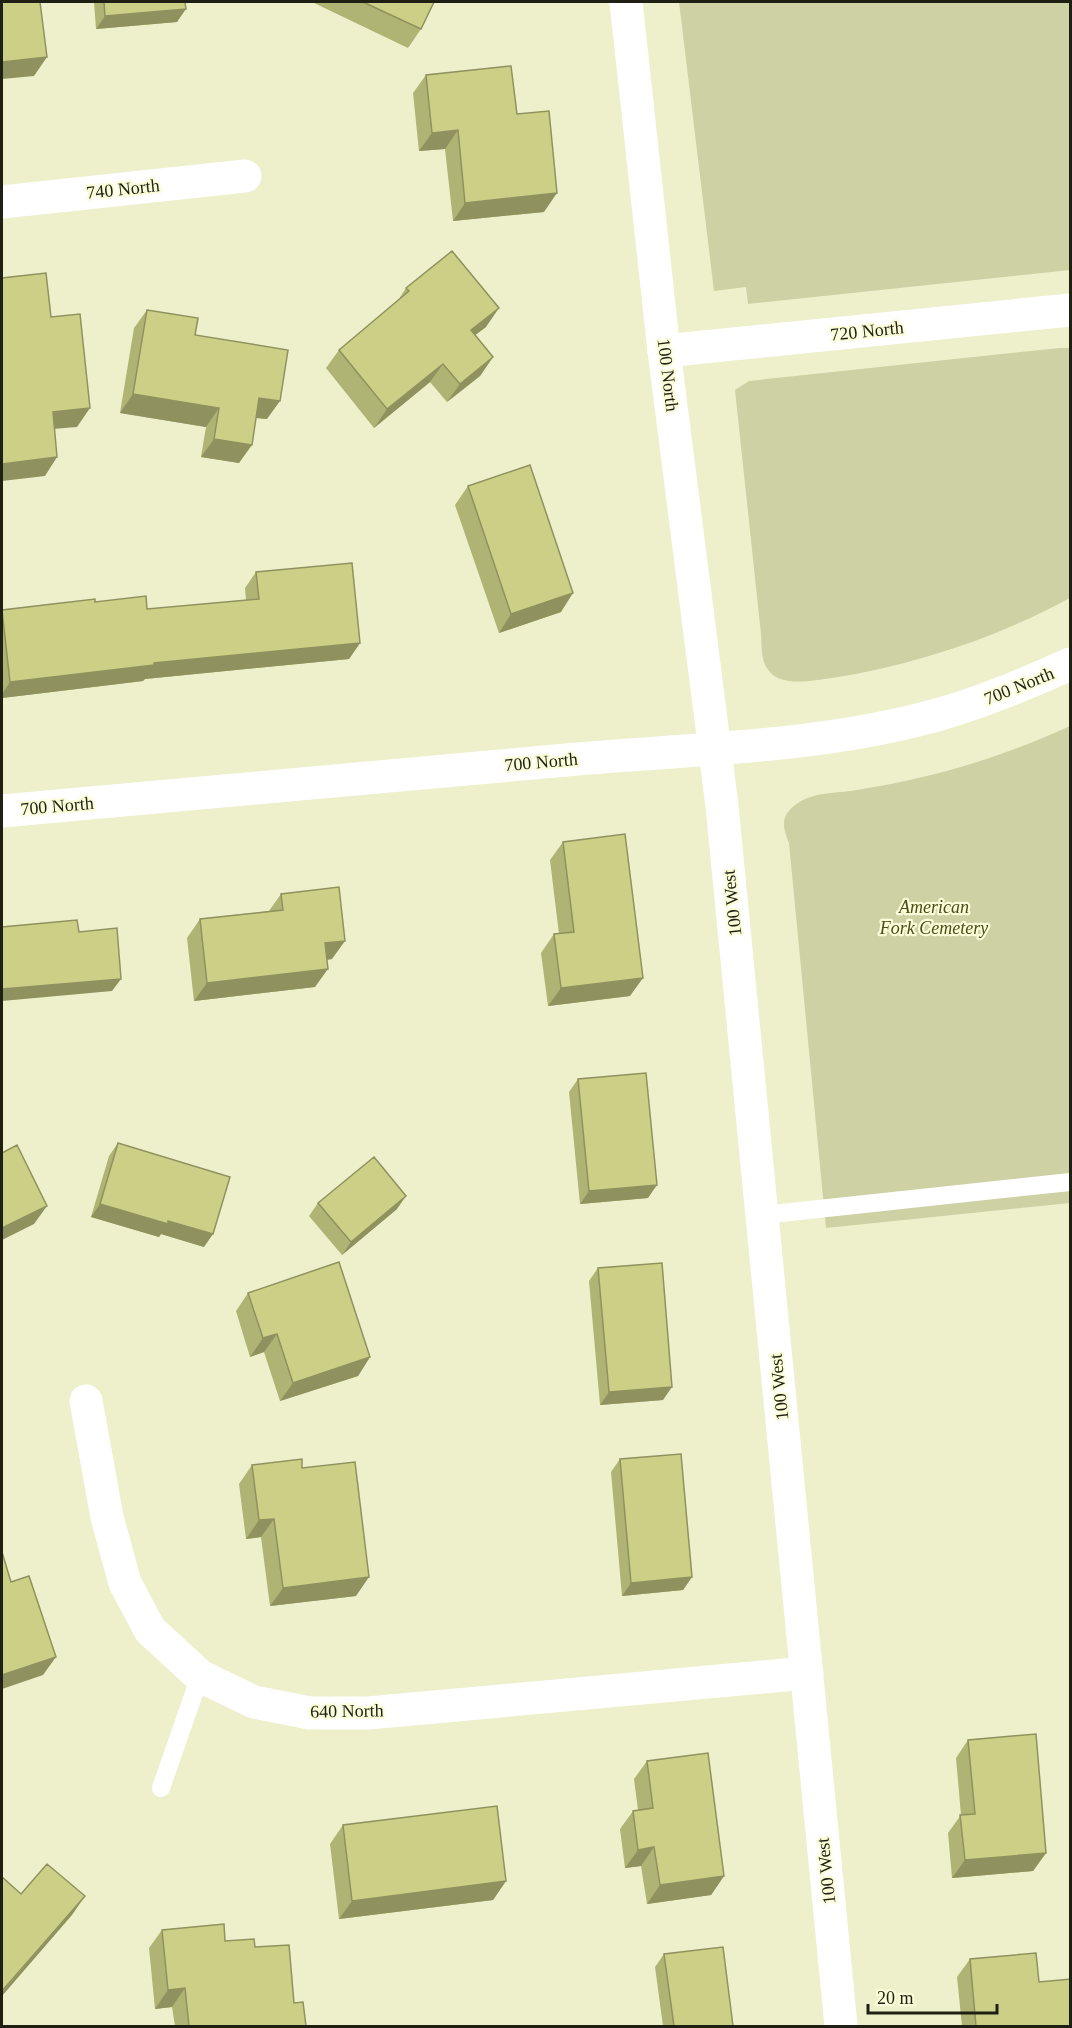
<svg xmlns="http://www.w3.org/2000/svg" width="1072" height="2028" font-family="'Times New Roman',serif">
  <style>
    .green { fill: #ced1a4 }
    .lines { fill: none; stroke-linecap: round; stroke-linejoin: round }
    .lane { stroke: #fff; stroke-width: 18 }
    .street { stroke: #fff; stroke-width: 33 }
    .secondary { stroke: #fff; stroke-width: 33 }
    .wall { fill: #afb374 }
    .shaded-wall { fill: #8f925e }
    .building { fill: #ccd087; stroke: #8f925e; stroke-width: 1.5 }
    .labels { text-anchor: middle; stroke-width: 4.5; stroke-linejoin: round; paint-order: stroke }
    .street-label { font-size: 18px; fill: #1f2013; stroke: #fafdd8 }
    .park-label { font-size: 18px; font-style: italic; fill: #4c4e18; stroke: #fafdd8 }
  </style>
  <rect width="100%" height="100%" fill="#edf0cb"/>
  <!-- green -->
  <path class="green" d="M 679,2 L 1070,2 L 1070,270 L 748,304 L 746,287 L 714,291 Z
    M 1059,348 L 1070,348 L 1070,598 C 996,638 915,665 832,678 C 816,680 794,685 778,678 C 760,669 762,650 761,634 L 735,390 L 749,381 Z
    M 1070,726 L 1070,1203 L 826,1228 L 789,843 C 782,826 780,815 798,803 C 812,793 834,793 851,791 C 872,787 893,784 914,779 C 968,767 1020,749 1070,726 Z"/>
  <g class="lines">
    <!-- lane -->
    <path class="lane" d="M 762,1215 L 1070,1182
      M 161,1788 L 200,1676"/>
    <!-- street -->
    <path class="street" d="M 2,202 L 245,176
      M 664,351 L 1070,310
      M 86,1401 L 107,1517 L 125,1583 L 150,1630 L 200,1676 L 254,1702 L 310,1713 L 368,1713 L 807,1673"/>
    <!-- secondary -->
    <path class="secondary" d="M 626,2 L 664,351 L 722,806 L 841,2026
      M 2,811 C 186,795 370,778 555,761 C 679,749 813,749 933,716 C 981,703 1026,684 1070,664"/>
  </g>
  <!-- wall -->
  <path class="wall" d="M 94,2 L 185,2 L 177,22 L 96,29 Z
    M 312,2 L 434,2 L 421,29 L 408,48 Z
    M 426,75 L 517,114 L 544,212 L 453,221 L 445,149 L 419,151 L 413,93 Z
    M 406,288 L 486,327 L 475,335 L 493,357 L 480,376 L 447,402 L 430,382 L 374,428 L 326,368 L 339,350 L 397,302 Z
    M 147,310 L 195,335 L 267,419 L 256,418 L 239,463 L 201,457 L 206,427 L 120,413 L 134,328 Z
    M 468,486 L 561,612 L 499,633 L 455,505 Z
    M 256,572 L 360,643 L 349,659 L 145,679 L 143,681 L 2,698 L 2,610 L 95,602 L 147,609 L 246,600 L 245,588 Z
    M 563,842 L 630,996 L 548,1006 L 541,953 L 554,934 L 559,934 L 550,860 Z
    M 281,894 L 332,959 L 327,960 L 315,987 L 194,1001 L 187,938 L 200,919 L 269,911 Z
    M 578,1079 L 648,1198 L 580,1204 L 569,1092 Z
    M 118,1143 L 204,1247 L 161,1234 L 159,1237 L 91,1217 L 109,1156 Z
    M 318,1203 L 397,1209 L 342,1255 L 309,1216 Z
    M 598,1268 L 663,1400 L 600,1405 L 589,1281 Z
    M 248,1293 L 370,1357 L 358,1376 L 280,1401 L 264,1352 L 250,1357 L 236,1311 Z
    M 620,1459 L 692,1577 L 683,1590 L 622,1596 L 611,1472 Z
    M 252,1465 L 302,1468 L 356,1596 L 270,1606 L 261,1537 L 246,1539 L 239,1484 Z
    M 968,1740 L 1046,1853 L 1033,1871 L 952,1878 L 948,1833 L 961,1815 L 956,1758 Z
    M 647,1761 L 724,1876 L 711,1895 L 647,1904 L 641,1866 L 625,1868 L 620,1829 L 633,1811 L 638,1810 L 634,1779 Z
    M 343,1825 L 506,1881 L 493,1900 L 339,1919 L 330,1844 Z
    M 162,1930 L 255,1947 L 294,2003 L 306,2026 L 175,2026 L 172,2007 L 155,2009 L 149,1948 Z
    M 664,1954 L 733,2026 L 663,2026 L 655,1967 Z
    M 970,1959 L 1071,2026 L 962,2026 L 957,1977 Z"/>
  <!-- shaded-wall -->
  <path class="shaded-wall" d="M 186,9 L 177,22 L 96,29 L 105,16 Z
    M 47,57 L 34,76 L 2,79 L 2,62 Z
    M 458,130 L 445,149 L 419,151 L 432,133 Z
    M 557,193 L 544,212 L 453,221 L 465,203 Z
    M 499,308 L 486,327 L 458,348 L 471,330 Z
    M 493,357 L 480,376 L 447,402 L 460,384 Z
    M 443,364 L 430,382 L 374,428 L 387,409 Z
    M 133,394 L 219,408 L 206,427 L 120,413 Z
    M 259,398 L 280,401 L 267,419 L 246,417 Z
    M 90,408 L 77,427 L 40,430 L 53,412 Z
    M 214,439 L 252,445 L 239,463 L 201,457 Z
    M 57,457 L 45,476 L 2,481 L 2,464 Z
    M 573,593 L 561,612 L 499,633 L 511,614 Z
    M 360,643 L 349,659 L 145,679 L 143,681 L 2,698 L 2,694 L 10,682 L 154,663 Z
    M 345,941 L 332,959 L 312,961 L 325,943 Z
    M 328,969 L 315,987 L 194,1001 L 207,983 Z
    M 643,978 L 630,996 L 548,1006 L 561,988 Z
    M 121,979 L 112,991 L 2,1001 L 2,989 Z
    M 657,1185 L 648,1198 L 580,1204 L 589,1191 Z
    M 406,1196 L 397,1209 L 342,1255 L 351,1242 Z
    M 100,1204 L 168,1221 L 213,1234 L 204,1247 L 161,1234 L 159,1237 L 91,1217 Z
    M 47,1206 L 34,1224 L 2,1240 L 2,1228 Z
    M 277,1334 L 264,1352 L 250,1357 L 263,1338 Z
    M 370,1357 L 358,1376 L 280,1401 L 293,1383 Z
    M 672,1387 L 663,1400 L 600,1405 L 609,1392 Z
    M 274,1519 L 261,1537 L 246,1539 L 259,1520 Z
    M 369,1577 L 356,1596 L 270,1606 L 283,1588 Z
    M 692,1577 L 683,1590 L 622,1596 L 631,1583 Z
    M 56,1657 L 43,1675 L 2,1689 L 2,1675 Z
    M 654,1847 L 641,1866 L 625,1868 L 638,1850 Z
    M 1046,1853 L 1033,1871 L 952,1878 L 965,1860 Z
    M 724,1876 L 711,1895 L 647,1904 L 660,1885 Z
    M 506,1881 L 493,1900 L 339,1919 L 352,1901 Z
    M 85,1896 L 72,1915 L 2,1996 L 2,1992 Z
    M 185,1988 L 172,2007 L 155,2009 L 168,1990 Z"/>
  <!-- building -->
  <path class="building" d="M 2,2 L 40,2 L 47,57 L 2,62 Z
    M 104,2 L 185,2 L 186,9 L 105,16 Z
    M 363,2 L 434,2 L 421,29 Z
    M 511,66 L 517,114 L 549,111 L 557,193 L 465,203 L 458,130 L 432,133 L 426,75 Z
    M 452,251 L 499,308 L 471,330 L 493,357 L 460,384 L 443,364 L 387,409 L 339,350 L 409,291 L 406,288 Z
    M 46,273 L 51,317 L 80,314 L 90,408 L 53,412 L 57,457 L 2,464 L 2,278 Z
    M 147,310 L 198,318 L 195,335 L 288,350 L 280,401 L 259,398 L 252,445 L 214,439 L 219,408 L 133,394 Z
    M 530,465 L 573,593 L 511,614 L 468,486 Z
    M 352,563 L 360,643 L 154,663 L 154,665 L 10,682 L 2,610 L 95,599 L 95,602 L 146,596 L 147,609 L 259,599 L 256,572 Z
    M 625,834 L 643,978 L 561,988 L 554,934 L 574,932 L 563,842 Z
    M 339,887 L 345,941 L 325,943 L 328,969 L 207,983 L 200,919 L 283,910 L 281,894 Z
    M 77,920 L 79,932 L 117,928 L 121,979 L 2,989 L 2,927 Z
    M 646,1073 L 657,1185 L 589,1191 L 578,1079 Z
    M 118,1143 L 230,1177 L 213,1234 L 168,1221 L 168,1224 L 100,1204 Z
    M 17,1145 L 47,1206 L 2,1228 L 2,1153 Z
    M 374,1157 L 406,1196 L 351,1242 L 318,1203 Z
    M 339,1262 L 370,1357 L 293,1383 L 277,1334 L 263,1338 L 248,1293 Z
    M 662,1263 L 672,1387 L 609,1392 L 598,1268 Z
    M 681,1454 L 692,1577 L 631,1583 L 620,1459 Z
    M 302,1459 L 302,1468 L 355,1462 L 369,1577 L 283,1588 L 274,1519 L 259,1520 L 252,1465 Z
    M 2,1552 L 11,1582 L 29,1576 L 56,1657 L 2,1675 Z
    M 1036,1734 L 1046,1853 L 965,1860 L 960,1815 L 975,1814 L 968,1740 Z
    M 708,1753 L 724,1876 L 660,1885 L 654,1847 L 638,1850 L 633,1811 L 653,1808 L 647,1761 Z
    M 497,1806 L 506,1881 L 352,1901 L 343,1825 Z
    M 47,1864 L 85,1896 L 2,1991 L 2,1877 L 21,1894 Z
    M 224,1924 L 225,1941 L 254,1939 L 255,1947 L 289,1945 L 294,2003 L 303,2002 L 306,2026 L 189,2026 L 185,1988 L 168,1990 L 162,1930 Z
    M 723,1947 L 733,2026 L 674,2026 L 664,1954 Z
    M 1036,1953 L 1039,1982 L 1071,1979 L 1071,2026 L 976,2026 L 970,1959 Z"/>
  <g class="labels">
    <!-- street labels -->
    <g class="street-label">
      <text transform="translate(123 189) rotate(-6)" y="6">740 North</text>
      <text transform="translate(867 331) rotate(-6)" y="6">720 North</text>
      <text transform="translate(668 375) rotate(83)" y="6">100 North</text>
      <text transform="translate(1019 686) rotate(-22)" y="6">700 North</text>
      <text transform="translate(541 762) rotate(-5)" y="6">700 North</text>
      <text transform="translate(57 806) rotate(-5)" y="6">700 North</text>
      <text transform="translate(732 903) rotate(-96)" y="6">100 West</text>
      <text transform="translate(779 1387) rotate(-96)" y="6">100 West</text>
      <text transform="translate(347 1711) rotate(-1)" y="6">640 North</text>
      <text transform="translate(826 1871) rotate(-96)" y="6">100 West</text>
    </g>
    <!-- park labels -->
    <g class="park-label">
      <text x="934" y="913">American<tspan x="934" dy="21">Fork Cemetery</tspan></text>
    </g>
  </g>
  <!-- border -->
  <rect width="1072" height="2028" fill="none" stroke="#1f2013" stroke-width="6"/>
  <!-- scale -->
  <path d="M868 2004v9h129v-9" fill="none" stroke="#1f2013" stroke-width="3"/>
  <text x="877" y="2004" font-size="18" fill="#1f2013" stroke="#fafdd8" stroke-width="4.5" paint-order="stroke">20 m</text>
</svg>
